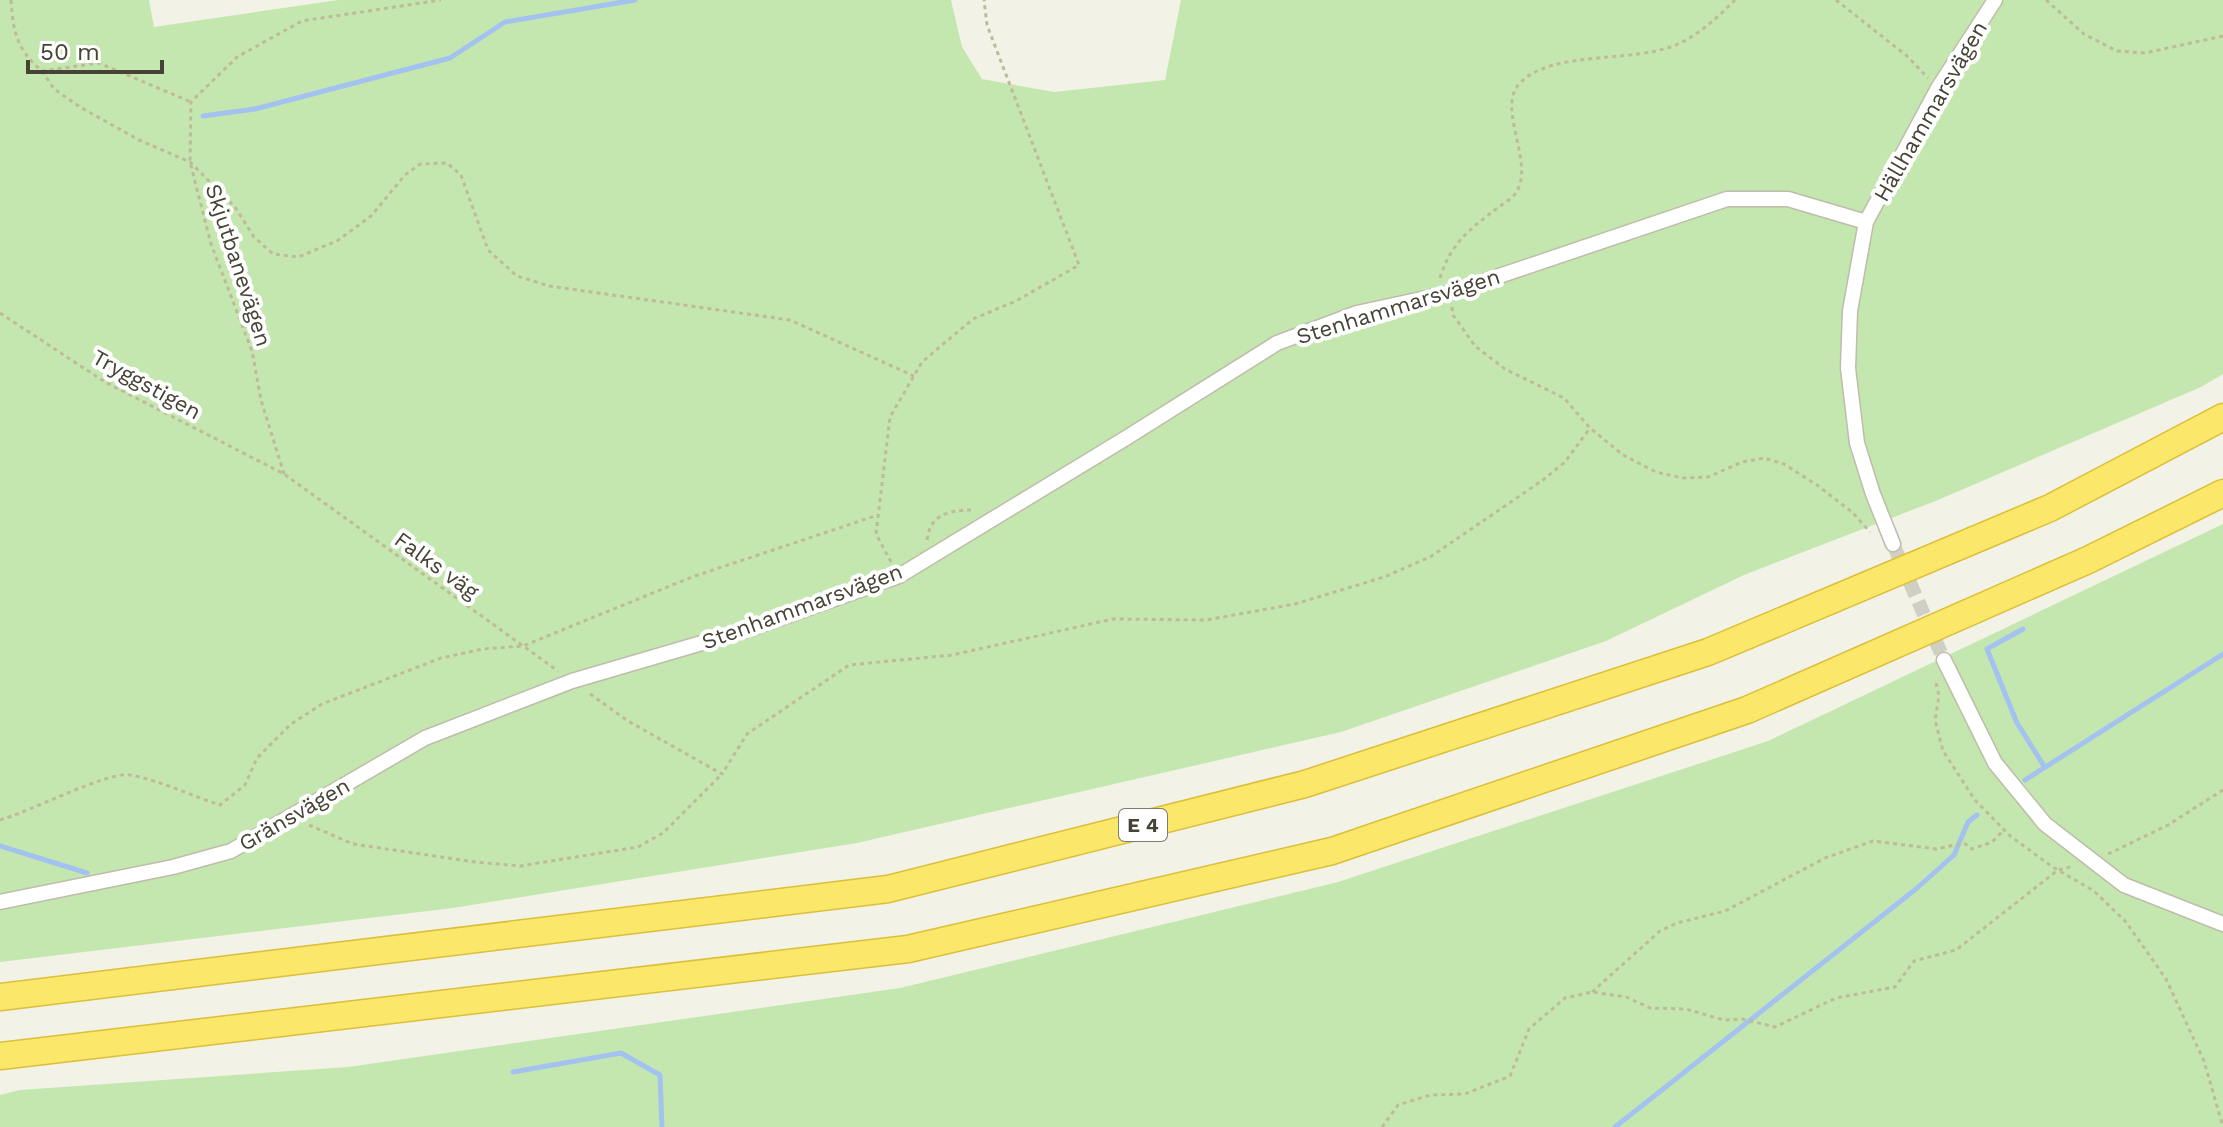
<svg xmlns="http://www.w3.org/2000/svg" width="2223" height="1127" font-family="'Work Sans',sans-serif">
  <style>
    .green { fill: #c4e7b0 }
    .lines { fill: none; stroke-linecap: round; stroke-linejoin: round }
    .stream { stroke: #a4c2ef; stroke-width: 5 }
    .minor-tunnel { stroke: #d0cfc4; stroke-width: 14; stroke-dasharray: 14 7; stroke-linecap: butt }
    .minor-casing { stroke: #bfbcaa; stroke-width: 17 }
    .motorway-casing { stroke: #dbbf3a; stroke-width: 29 }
    .path { stroke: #c0ba9b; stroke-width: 3; stroke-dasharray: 4 4; stroke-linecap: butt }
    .minor { stroke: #fff; stroke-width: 14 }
    .motorway { stroke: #fbe76a; stroke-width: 26 }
    .labels { text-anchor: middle; stroke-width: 8; stroke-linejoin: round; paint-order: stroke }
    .shield { fill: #fff; stroke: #7e7b72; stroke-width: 2 }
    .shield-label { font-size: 20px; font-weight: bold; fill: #464336 }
    .street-label { font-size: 22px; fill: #464336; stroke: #fff }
  </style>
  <rect width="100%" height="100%" fill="#f3f2e7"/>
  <!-- green -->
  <path class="green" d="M 0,0 L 149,0 L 154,27 L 338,0 L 951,0 L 962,47 L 982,79 L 1054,92 L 1165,80 L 1181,0 L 2223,0 L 2223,374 L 2201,387 L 1938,500 L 1744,575 L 1606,641 L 1341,732 L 857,843 L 453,908 L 0,962 Z
    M 2223,524 L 2223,1127 L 0,1127 L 0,1095 L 20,1090 L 348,1067 L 900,988 L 1338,882 L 1768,741 Z"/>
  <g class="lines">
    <!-- stream -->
    <path class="stream" d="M 203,116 L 255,109 L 450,58 L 505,22 L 635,0
      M 2023,629 L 1987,649 L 2017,723 L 2044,766
      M 2025,780 L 2223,654
      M 0,846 L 87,873
      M 513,1072 L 621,1053 L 660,1075 L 662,1127
      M 1615,1127 L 1916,889 L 1954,855 L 1968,822 L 1977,815"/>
    <!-- minor-tunnel -->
    <path class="minor-tunnel" d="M 1893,544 L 1944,660"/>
    <defs>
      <path id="minor" d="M 1893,544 L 1873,494 L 1857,443 L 1848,368 L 1850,311 L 1866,222 L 1938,88 L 1995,0
        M 1944,660 L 1995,763 L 2045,824 L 2124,885 L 2223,924
        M 0,902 L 173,867 L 231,851 L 425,738 L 572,681 L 753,628 L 899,576 L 1126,438 L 1277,343 L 1357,313 L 1449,293 L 1727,199 L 1788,199 L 1866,222"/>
      <path id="motorway" d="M 0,997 L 888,889 L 1305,784 L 1708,652 L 2050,508 L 2223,417
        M 0,1056 L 908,949 L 1332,851 L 1747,710 L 2088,560 L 2223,493"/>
    </defs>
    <!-- minor casing -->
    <use href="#minor" class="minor-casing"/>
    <!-- motorway casing -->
    <use href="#motorway" class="motorway-casing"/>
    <!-- path -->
    <path class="path" d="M 11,0 C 13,32 17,50 42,71 L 99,63 L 191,102
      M 1836,0 L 1907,56 L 1928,78
      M 2046,0 L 2084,34 L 2117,51 L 2145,53 L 2223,36
      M 42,71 L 54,89 L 80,107 L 139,140 L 190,162 L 235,207 L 254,237 L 273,254 L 298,257 L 337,241 L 371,216 L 405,175 L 420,164 L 447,163 L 461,175 L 488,250 L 517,276 L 549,286 L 790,320 L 914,376
      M 1440,278 C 1451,243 1468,231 1496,209 C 1502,204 1511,200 1515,194 C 1537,165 1495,108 1520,83 C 1553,49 1635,64 1678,44 C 1700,34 1718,17 1735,0
      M 1452,307 L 1453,315 L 1475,346 L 1505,369 L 1564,398 L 1590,428 L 1623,455 L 1656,472 L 1683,478 L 1708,477 L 1742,462 L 1764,458 L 1784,464 L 1817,485 L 1852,512 L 1870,532
      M 0,313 L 105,382 L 284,474 L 558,671
      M 284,474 L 261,400 L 252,351 L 211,244 L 190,162 L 191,102 L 237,57 L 302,21 L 441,0
      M 927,540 C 930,513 951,510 974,510
      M 891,562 L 876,534 L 890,417 L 922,362 L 973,319 L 1016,301 L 1079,265 L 987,25 L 984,0
      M 1936,683 L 1939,696 L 1935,720 L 1943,751 L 1975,800 L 2009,835 L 2051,866 L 2094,891 L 2126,922 L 2166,979 L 2204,1061 L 2223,1127
      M 590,694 L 628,721 L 722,774 L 747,734 L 849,665 L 952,655 L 1113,619 L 1206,620 L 1295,604 L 1384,577 L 1430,557 L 1543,480 L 1565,462 L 1590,428
      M 0,820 C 29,812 108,771 130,775 C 159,780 192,796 220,805 L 245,785 L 257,758 L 291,724 L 322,704 L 441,658 L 483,649 L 523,646 L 692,577 L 878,515
      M 309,825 L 353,844 L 475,862 L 520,866 L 638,847 L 663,833 L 722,774
      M 2108,854 L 2168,825 L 2223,790
      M 1592,992 L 1660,931 L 1677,923 L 1725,911 L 1825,858 L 1873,841 L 1936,849 L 1964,843 L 1972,849 L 1992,842 L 2004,830
      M 1382,1127 L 1398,1105 L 1430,1095 L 1465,1094 L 1510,1076 L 1529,1029 L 1565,998 L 1592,992 L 1626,997 L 1650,1008 L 1686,1009 L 1724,1020 L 1742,1019 L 1775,1027 L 1836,998 L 1895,987 L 1914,961 L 1956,950 L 2058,870 L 2074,866"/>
    <!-- minor -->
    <use href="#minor" class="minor"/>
    <!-- motorway -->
    <use href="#motorway" class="motorway"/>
  </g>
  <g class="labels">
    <!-- shield labels -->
    <rect class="shield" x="1119" y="809" width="48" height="32" rx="6"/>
    <g class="shield-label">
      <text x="1143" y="832">E 4</text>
    </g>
    <!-- street labels -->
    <g class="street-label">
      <text transform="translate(1930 111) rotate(-60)" y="8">Hällhammarsvägen</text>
      <text transform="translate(239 265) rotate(72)" y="8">Skjutbanevägen</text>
      <text transform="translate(1398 306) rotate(-17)" y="8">Stenhammarsvägen</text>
      <text transform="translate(147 384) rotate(29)" y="8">Tryggstigen</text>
      <text transform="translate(437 565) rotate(36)" y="8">Falks väg</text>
      <text transform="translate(802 606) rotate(-20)" y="8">Stenhammarsvägen</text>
      <text transform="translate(294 814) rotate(-30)" y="8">Gränsvägen</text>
    </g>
  </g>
  <!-- scale -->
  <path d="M28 60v12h134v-12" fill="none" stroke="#464336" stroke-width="4"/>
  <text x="40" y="60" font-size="24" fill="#464336" stroke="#ffffff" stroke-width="6" paint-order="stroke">50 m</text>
</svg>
